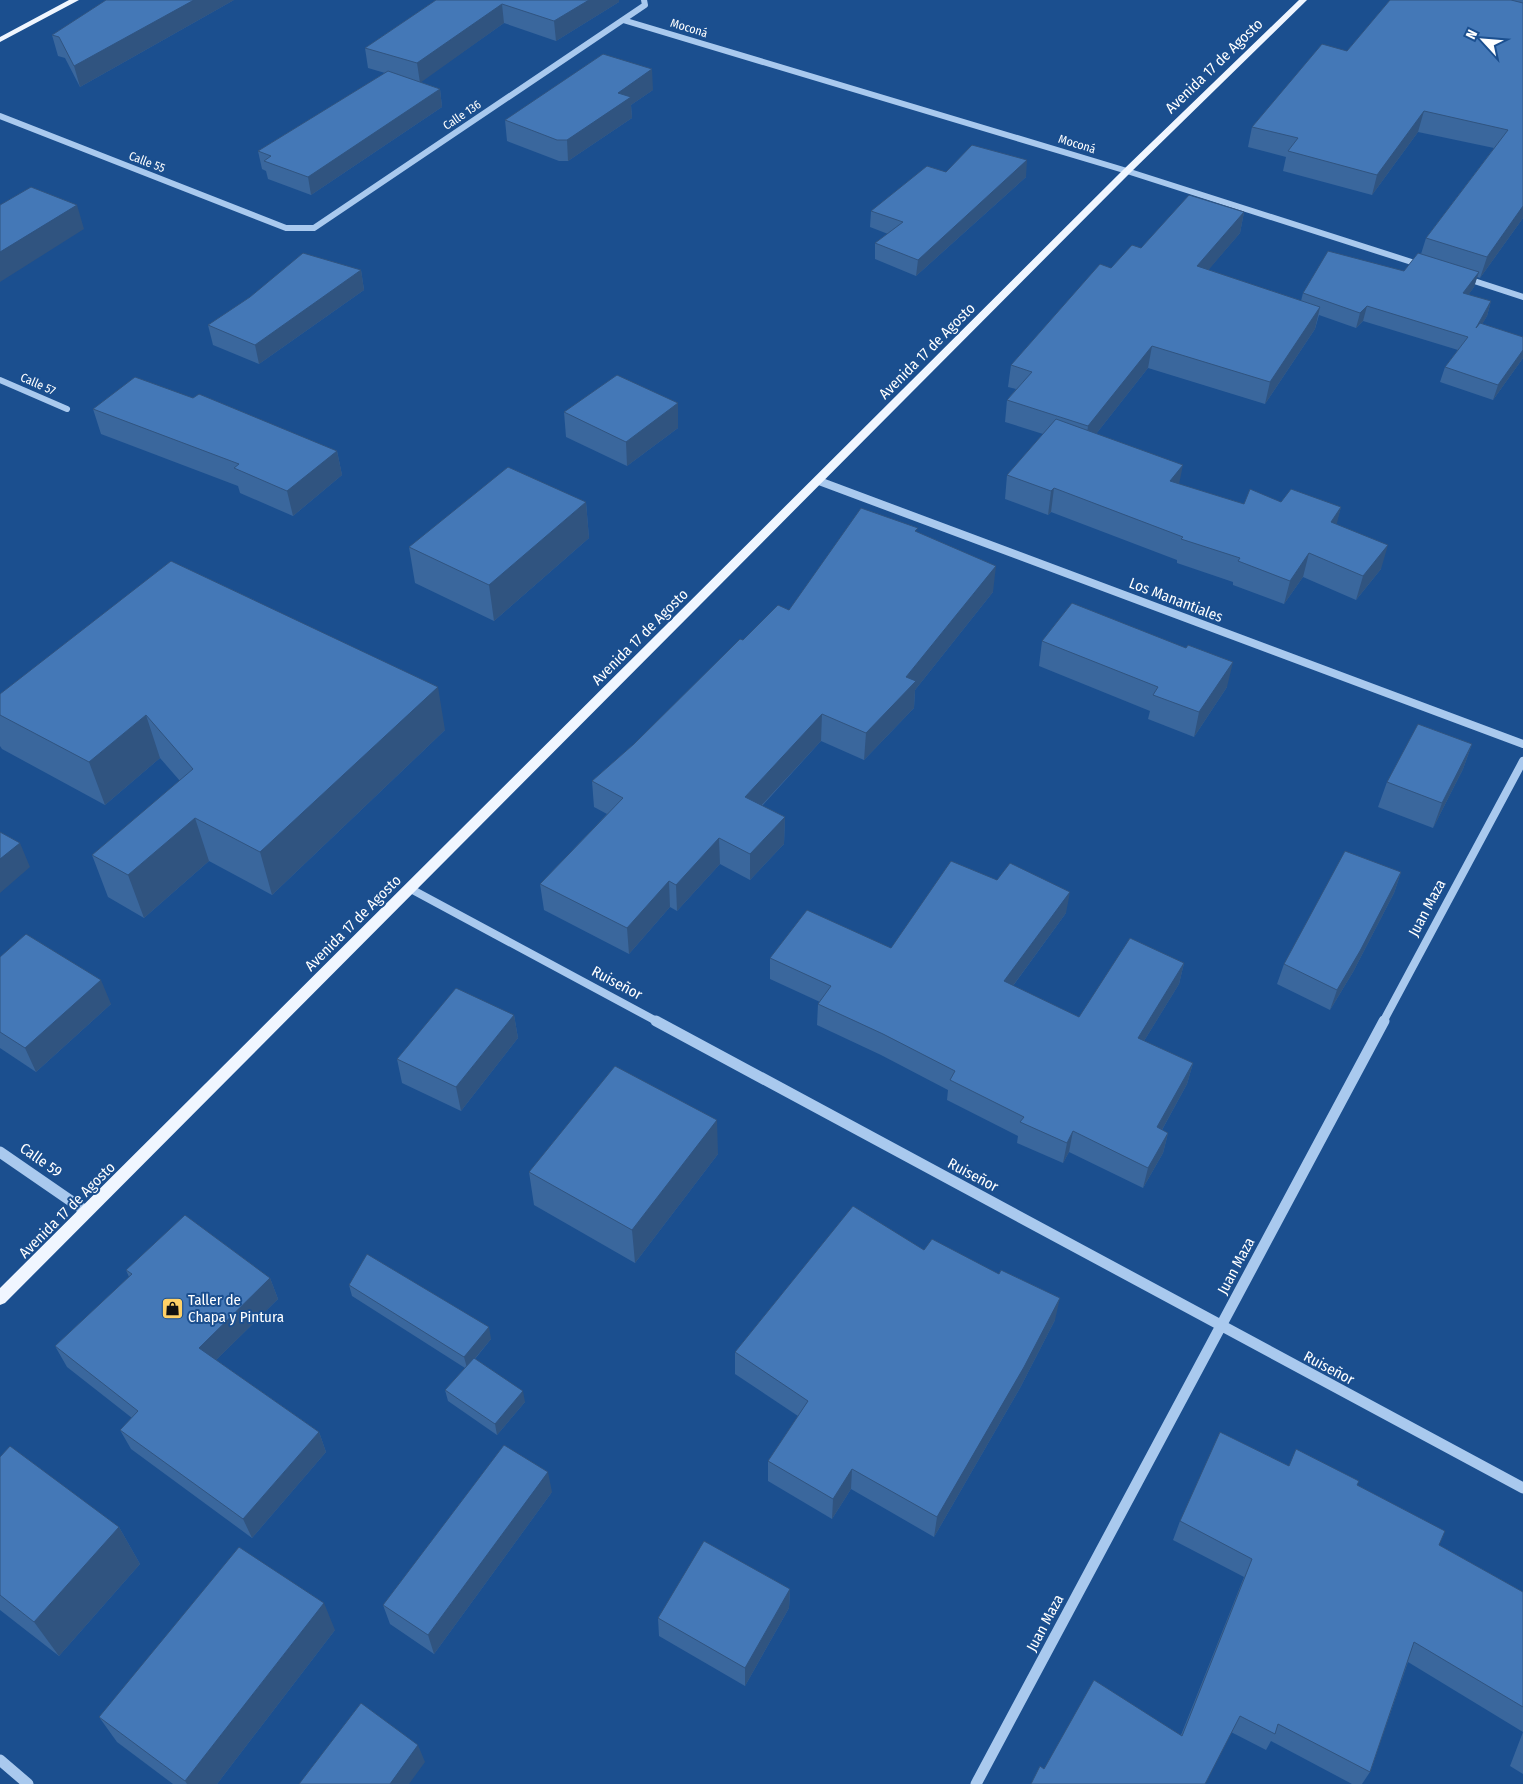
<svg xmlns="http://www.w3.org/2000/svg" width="1523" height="1784" font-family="'Fira Sans Condensed',sans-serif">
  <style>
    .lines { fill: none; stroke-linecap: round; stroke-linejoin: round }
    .minor-far2 { stroke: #a9c9ee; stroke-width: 6 }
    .minor-far1 { stroke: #a9c9ee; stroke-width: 8 }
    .minor { stroke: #a9c9ee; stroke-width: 11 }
    .major { fill: #f0f6ff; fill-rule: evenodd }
    .wall { fill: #3a679d }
    .shaded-wall { fill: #305480 }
    .building { fill: #4478b7; stroke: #305480 }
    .labels { text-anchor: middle; stroke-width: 4; stroke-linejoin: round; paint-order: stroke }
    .far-street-label { font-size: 12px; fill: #fff; stroke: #1b4f8f }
    .street-label { font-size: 15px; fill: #fff; stroke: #1b4f8f }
    .poi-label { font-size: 15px; fill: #fff; stroke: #1b4f8f; text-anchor: start }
  </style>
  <rect width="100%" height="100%" fill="#1b4f8f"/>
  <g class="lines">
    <!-- minor-far2 -->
    <path class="minor-far2" d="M 623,20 L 1127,171 L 1421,265
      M 0,116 L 286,228 L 314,228 L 645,5 L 644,0
      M 1465,278 L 1523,297
      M 0,380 L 67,409"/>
    <!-- minor-far1 -->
    <path class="minor-far1" d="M 819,481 L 1523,744
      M 409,888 L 658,1022
      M 1383,1022 L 1523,761"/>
    <!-- minor -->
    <path class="minor" d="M 656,1021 L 1523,1488
      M 0,1152 L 87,1212
      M 0,1760 L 28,1784
      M 976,1784 L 1384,1021"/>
    <!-- major -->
    <path class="major" d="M 69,0 L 79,0 L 0,42 L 0,37 Z
      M 1299,0 L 1307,0 L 1130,173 L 5,1303 L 0,1305 L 0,1288 L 1124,169 Z"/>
  </g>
  <!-- wall -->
  <path class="wall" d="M 234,0 L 80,87 L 65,58 L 58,56 L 52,35 Z
    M 436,0 L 619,0 L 619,2 L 556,41 L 504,23 L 420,82 L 440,89 L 442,107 L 311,195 L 268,179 L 266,171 L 262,169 L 258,151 L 385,73 L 368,68 L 365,48 Z
    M 1390,0 L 1523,0 L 1523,218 L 1480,278 L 1477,277 L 1474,287 L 1468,295 L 1491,301 L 1487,316 L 1482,324 L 1523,337 L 1523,358 L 1493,400 L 1440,382 L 1445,367 L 1458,350 L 1363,321 L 1356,328 L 1319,315 L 1315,329 L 1265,404 L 1148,368 L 1096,434 L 1179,484 L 1244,504 L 1281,502 L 1341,507 L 1336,524 L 1381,569 L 1356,600 L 1303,577 L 1284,604 L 1233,585 L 1233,582 L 1177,563 L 1177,560 L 1051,512 L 1048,515 L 1005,499 L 1007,475 L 1043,434 L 1005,422 L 1007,400 L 1016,389 L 1008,387 L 1011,365 L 1141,248 L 1244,212 L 1240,233 L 1208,270 L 1301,301 L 1303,293 L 1404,271 L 1421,254 L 1426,238 L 1494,148 L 1418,132 L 1372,195 L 1283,171 L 1286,157 L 1248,147 L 1252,127 L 1347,51 Z
    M 653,90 L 631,105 L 632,118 L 568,161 L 559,161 L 507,141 L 505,120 Z
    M 946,172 L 1026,177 L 916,276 L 875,259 L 875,243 L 888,234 L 870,227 L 871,211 Z
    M 361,270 L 364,290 L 259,364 L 213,345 L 208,325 Z
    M 193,398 L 337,451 L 342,475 L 293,516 L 240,493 L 238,486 L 101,434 L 93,409 Z
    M 678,403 L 678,428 L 627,466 L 566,437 L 564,412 Z
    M 586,502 L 589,538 L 494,621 L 415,583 L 409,547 Z
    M 993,592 L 915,690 L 914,708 L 864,760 L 821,741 L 762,806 L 785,817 L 784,844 L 750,880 L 720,864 L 677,911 L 670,907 L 629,954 L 544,910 L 540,884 L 607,814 L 594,807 L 592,781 L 634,744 L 743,640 L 789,610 Z
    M 1042,641 L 1227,687 L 1194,737 L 1148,719 L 1150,711 L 1039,666 Z
    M 0,694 L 445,730 L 272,895 L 209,861 L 144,918 L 108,897 L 92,855 L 180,781 L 160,758 L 105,805 L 2,749 L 0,746 Z
    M 1472,744 L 1463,769 L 1433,828 L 1378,807 L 1387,782 Z
    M 1401,872 L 1394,893 L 1353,972 L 1330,1010 L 1277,984 L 1284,964 Z
    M 1066,913 L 1013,986 L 1079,1017 L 1184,963 L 1179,984 L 1144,1041 L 1193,1063 L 1187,1084 L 1162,1130 L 1168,1133 L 1163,1153 L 1143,1188 L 1069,1152 L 1063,1163 L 1017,1143 L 1018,1136 L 947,1100 L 948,1090 L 881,1055 L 817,1025 L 818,1004 L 820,1002 L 770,979 L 770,958 L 891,948 Z
    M 0,957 L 111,1004 L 36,1072 L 0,1048 Z
    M 514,1015 L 518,1038 L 461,1111 L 402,1083 L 397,1059 Z
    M 718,1154 L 635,1263 L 534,1205 L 529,1172 Z
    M 924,1250 L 1055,1320 L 1020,1388 L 934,1537 L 851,1489 L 832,1519 L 768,1481 L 768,1461 L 798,1416 L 735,1374 L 735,1352 Z
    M 126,1270 L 270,1278 L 278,1299 L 216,1360 L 319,1432 L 326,1452 L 252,1538 L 131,1449 L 120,1430 L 132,1418 L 67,1367 L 55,1346 L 129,1277 Z
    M 349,1285 L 491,1339 L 475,1359 L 525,1402 L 497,1435 L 448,1401 L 445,1390 L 465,1368 L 352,1296 Z
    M 0,1457 L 119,1527 L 140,1564 L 59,1656 L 0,1610 Z
    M 1289,1466 L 1357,1485 L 1439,1545 L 1523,1592 L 1523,1732 L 1408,1662 L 1370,1772 L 1362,1784 L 1352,1784 L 1271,1741 L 1266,1750 L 1231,1732 L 1044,1769 L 1181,1735 L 1244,1577 L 1173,1540 L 1180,1521 Z
    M 552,1492 L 434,1654 L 390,1624 L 383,1605 Z
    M 790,1589 L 789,1608 L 745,1686 L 659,1636 L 658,1618 Z
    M 335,1630 L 217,1784 L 173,1784 L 117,1742 L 99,1717 Z
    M 1523,1732 L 1523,1774 L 1510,1766 Z"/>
  <!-- shaded-wall -->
  <path class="shaded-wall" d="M 194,0 L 234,0 L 80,87 L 74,66 Z
    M 589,0 L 619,0 L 619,2 L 556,41 L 554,21 Z
    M 502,4 L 504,23 L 420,83 L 417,63 Z
    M 652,69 L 653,90 L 631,105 L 632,118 L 568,161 L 567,140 L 618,93 Z
    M 440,89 L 442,107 L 311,195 L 308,177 Z
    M 1424,111 L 1418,132 L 1372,195 L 1377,175 Z
    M 1027,160 L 1026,177 L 916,276 L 918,260 Z
    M 77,205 L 84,229 L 0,282 L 0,252 Z
    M 1523,206 L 1523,218 L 1480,278 L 1487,257 Z
    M 1244,212 L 1240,233 L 1193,288 L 1197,266 Z
    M 361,270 L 364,290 L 259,364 L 255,345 Z
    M 1479,272 L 1474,287 L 1459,308 L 1463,293 Z
    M 1491,301 L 1487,316 L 1471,343 L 1476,328 Z
    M 1367,306 L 1363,321 L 1356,328 L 1360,313 Z
    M 1320,307 L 1315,329 L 1265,404 L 1270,382 Z
    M 1152,346 L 1148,368 L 1085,448 L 1088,426 Z
    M 1523,350 L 1523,358 L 1493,400 L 1498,385 Z
    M 678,403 L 678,428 L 627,466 L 626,442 Z
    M 337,451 L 342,475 L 293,516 L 287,491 Z
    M 1183,465 L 1178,489 L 1170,481 Z
    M 1054,488 L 1051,512 L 1048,515 L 1051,491 Z
    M 586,502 L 589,538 L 494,621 L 489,585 Z
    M 1341,507 L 1335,531 L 1331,522 Z
    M 1388,545 L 1381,569 L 1356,600 L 1363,576 Z
    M 1309,553 L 1303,577 L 1284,604 L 1290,581 Z
    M 996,566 L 993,592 L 915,690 L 914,708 L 864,760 L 866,733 L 906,677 Z
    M 1233,662 L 1227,687 L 1194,737 L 1199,712 Z
    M 438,687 L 445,730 L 272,895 L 260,852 Z
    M 822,714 L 821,741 L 745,823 L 745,797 Z
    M 146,715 L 160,758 L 105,805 L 89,762 Z
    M 1472,744 L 1463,769 L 1433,828 L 1442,803 Z
    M 785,817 L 784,844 L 750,880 L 750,854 Z
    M 195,818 L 209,861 L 144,918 L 128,875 Z
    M 719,838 L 720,864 L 677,911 L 676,885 Z
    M 20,843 L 30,867 L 0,893 L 0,859 Z
    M 1401,872 L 1394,893 L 1353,972 L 1330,1010 L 1337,990 Z
    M 669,881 L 670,907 L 629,954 L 627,928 Z
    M 1070,892 L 1066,913 L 1001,1002 L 1004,981 Z
    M 1184,963 L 1179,984 L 1133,1059 L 1138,1038 Z
    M 101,980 L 111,1004 L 36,1072 L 25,1048 Z
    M 514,1015 L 518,1038 L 461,1111 L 456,1087 Z
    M 1193,1063 L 1187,1084 L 1152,1148 L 1157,1127 Z
    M 717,1120 L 718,1154 L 635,1263 L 632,1230 Z
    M 1073,1131 L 1069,1152 L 1063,1163 L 1067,1143 Z
    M 1168,1133 L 1163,1153 L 1143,1188 L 1148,1168 Z
    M 270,1278 L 278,1299 L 208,1368 L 199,1348 Z
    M 1060,1298 L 1055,1320 L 1020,1388 L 934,1537 L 937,1517 Z
    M 489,1327 L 491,1339 L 467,1368 L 464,1357 Z
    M 523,1391 L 525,1402 L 497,1435 L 495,1424 Z
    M 319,1432 L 326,1452 L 252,1538 L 243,1519 Z
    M 852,1469 L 851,1489 L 832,1519 L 833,1499 Z
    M 548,1472 L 552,1492 L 434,1654 L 428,1635 Z
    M 119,1527 L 140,1564 L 59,1656 L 34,1622 Z
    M 790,1589 L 789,1608 L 745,1686 L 745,1668 Z
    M 324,1603 L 335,1630 L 217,1784 L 187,1784 L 185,1781 Z
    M 418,1745 L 425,1762 L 409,1784 L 390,1784 Z"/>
  <!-- building -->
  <path class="building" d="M 106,0 L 194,0 L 74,66 L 59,37 L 52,35 Z
    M 436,0 L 589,0 L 554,21 L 502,4 L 417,63 L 365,48 Z
    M 1390,0 L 1511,0 L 1523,3 L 1523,206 L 1487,257 L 1426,238 L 1508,130 L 1424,111 L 1377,175 L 1288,151 L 1298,138 L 1252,127 L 1322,44 L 1347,51 Z
    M 603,54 L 652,69 L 618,93 L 631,97 L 567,140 L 557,140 L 505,120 Z
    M 388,71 L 440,89 L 308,177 L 264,161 L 271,156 L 258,151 Z
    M 972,145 L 1027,160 L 918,260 L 875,243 L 903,222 L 871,211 L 927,166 L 946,172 Z
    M 31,187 L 77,205 L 0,252 L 0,205 Z
    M 1189,195 L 1244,212 L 1197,266 L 1320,307 L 1270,382 L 1152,346 L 1088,426 L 1007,400 L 1032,372 L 1011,365 L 1100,264 L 1111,268 L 1132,245 L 1141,248 Z
    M 1328,251 L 1404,271 L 1418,253 L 1479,272 L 1463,293 L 1491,301 L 1476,328 L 1480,323 L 1523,337 L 1523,350 L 1498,385 L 1445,367 L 1468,337 L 1367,306 L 1360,313 L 1303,293 Z
    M 303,253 L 361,270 L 255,345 L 208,325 L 250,297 Z
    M 617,375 L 678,403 L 626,442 L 564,412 Z
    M 135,377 L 193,398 L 199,394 L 337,451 L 287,491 L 234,468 L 239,464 L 93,409 Z
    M 1056,419 L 1183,465 L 1170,481 L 1244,504 L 1250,489 L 1281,502 L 1291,489 L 1341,507 L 1331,522 L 1388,545 L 1363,576 L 1309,553 L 1290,581 L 1238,561 L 1240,558 L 1181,539 L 1183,537 L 1054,488 L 1051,491 L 1007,475 Z
    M 508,467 L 586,502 L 489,585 L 409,547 Z
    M 861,508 L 918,528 L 915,531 L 996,566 L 906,677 L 916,681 L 866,733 L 822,714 L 745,797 L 785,817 L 750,854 L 719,838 L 676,885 L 669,881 L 627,928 L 540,884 L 623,798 L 592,781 L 634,744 L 740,639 L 743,640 L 778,605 L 789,610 Z
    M 171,561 L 438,687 L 260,852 L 195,818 L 128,875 L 92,855 L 193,769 L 146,715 L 89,762 L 0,715 L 0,694 Z
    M 1072,603 L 1186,648 L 1188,645 L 1233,662 L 1199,712 L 1153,695 L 1158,687 L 1042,641 Z
    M 1418,724 L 1472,744 L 1442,803 L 1387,782 Z
    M 0,832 L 20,843 L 0,859 Z
    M 1345,851 L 1401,872 L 1360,951 L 1337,990 L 1284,964 Z
    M 951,861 L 997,880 L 1010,863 L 1070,892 L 1004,981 L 1079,1017 L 1130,938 L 1184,963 L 1138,1038 L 1193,1063 L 1157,1127 L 1168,1133 L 1148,1168 L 1073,1131 L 1067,1143 L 1020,1122 L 1024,1117 L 950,1080 L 955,1071 L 883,1034 L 818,1004 L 831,986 L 770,958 L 807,910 L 891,948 Z
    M 26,934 L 101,980 L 25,1048 L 0,1032 L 0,957 Z
    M 456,988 L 514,1015 L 456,1087 L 397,1059 Z
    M 615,1066 L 717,1120 L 632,1230 L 529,1172 Z
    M 853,1206 L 924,1250 L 932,1239 L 999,1274 L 1001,1270 L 1060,1298 L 1024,1367 L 937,1517 L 852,1469 L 833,1499 L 768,1461 L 808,1401 L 735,1352 Z
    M 185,1215 L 270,1278 L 199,1348 L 319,1432 L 243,1519 L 120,1430 L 138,1411 L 55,1346 L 132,1274 L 126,1270 Z
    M 367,1254 L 489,1327 L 464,1357 L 349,1285 Z
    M 474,1358 L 523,1391 L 495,1424 L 445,1390 Z
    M 1220,1432 L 1289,1466 L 1296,1449 L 1359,1481 L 1357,1485 L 1445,1531 L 1439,1545 L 1523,1592 L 1523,1707 L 1414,1642 L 1370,1772 L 1278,1724 L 1275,1734 L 1240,1716 L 1205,1784 L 1031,1784 L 1040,1766 L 1044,1769 L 1094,1680 L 1182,1736 L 1252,1559 L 1180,1521 Z
    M 504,1445 L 548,1472 L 428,1635 L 383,1605 Z
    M 10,1446 L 119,1527 L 34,1622 L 0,1595 L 0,1457 Z
    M 704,1541 L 790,1589 L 745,1668 L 658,1618 Z
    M 239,1547 L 324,1603 L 185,1781 L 99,1717 Z
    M 361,1703 L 418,1745 L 390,1784 L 299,1784 Z"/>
  <!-- icons -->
  <defs>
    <symbol id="shop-square" viewBox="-11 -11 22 22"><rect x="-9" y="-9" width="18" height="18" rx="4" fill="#ffd166" stroke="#1b4f8f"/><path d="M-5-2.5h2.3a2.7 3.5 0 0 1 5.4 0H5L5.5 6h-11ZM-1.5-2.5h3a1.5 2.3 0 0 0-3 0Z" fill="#111"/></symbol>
  </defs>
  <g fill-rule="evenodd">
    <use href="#shop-square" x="160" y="1296" width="25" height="25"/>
  </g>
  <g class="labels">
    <!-- far-street labels -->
    <g class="far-street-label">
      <text transform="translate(689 28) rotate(17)" y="4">Moconá</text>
      <text transform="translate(462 115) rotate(-34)" y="4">Calle 136</text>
      <text transform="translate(1077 144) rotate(17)" y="4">Moconá</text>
      <text transform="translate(147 162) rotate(21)" y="4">Calle 55</text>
      <text transform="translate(38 384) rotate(24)" y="4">Calle 57</text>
    </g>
    <!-- street labels -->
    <g class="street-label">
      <text transform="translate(1214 66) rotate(-44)" y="5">Avenida 17 de Agosto</text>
      <text transform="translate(927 351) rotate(-45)" y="5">Avenida 17 de Agosto</text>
      <text transform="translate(1176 600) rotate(21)" y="5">Los Manantiales</text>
      <text transform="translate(640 637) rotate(-45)" y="5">Avenida 17 de Agosto</text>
      <text transform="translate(1427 908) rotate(-62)" y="5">Juan Maza</text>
      <text transform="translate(353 923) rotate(-45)" y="5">Avenida 17 de Agosto</text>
      <text transform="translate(617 983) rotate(28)" y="5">Ruiseñor</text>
      <text transform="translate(41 1160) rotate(35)" y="5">Calle 59</text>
      <text transform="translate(973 1175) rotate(28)" y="5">Ruiseñor</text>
      <text transform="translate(67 1210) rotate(-45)" y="5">Avenida 17 de Agosto</text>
      <text transform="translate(1236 1266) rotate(-62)" y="5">Juan Maza</text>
      <text transform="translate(1329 1368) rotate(28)" y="5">Ruiseñor</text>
      <text transform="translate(1045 1623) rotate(-62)" y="5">Juan Maza</text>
    </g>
    <!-- poi labels -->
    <g class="poi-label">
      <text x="188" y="1305">Taller de<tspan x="188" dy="17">Chapa y Pintura</tspan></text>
    </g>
  </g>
  <!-- north arrow -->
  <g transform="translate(1483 40) rotate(296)" stroke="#1b4f8f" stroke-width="4" paint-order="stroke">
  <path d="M0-4L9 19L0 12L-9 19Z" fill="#ffffff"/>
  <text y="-8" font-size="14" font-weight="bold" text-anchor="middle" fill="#ffffff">N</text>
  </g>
</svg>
